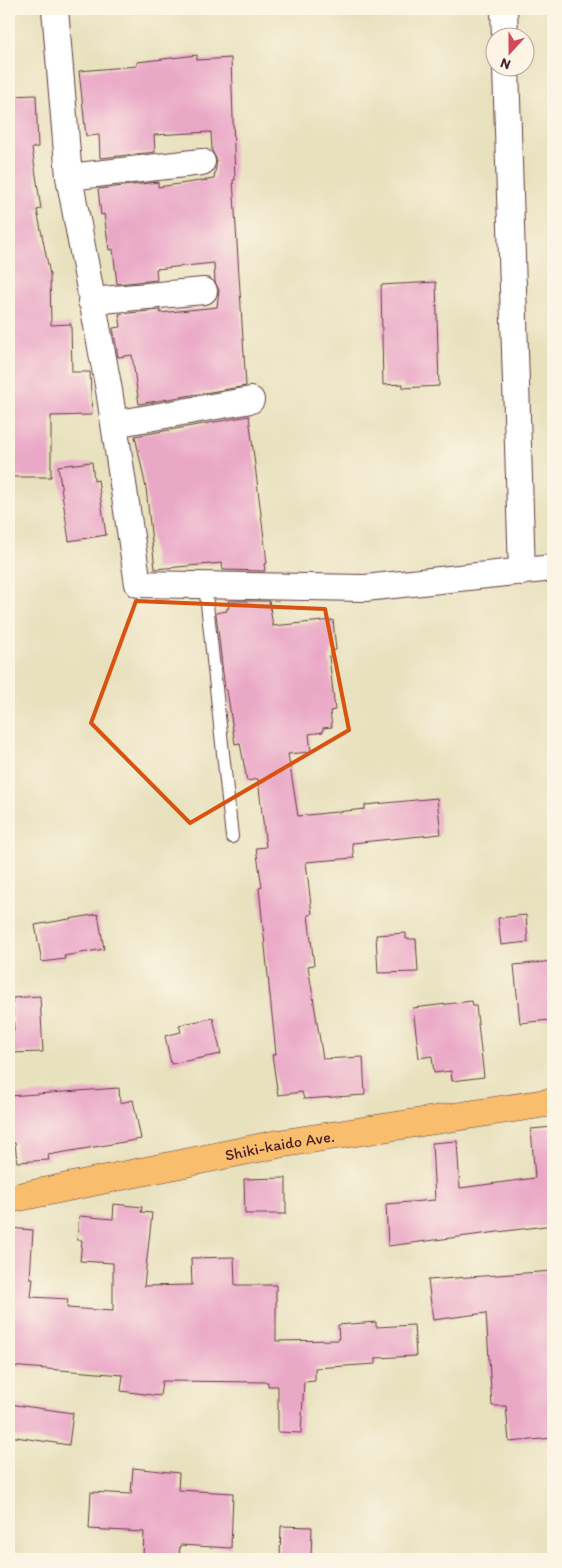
<svg xmlns="http://www.w3.org/2000/svg" width="562" height="1568" font-family="Itim,sans-serif">
  <style>
    .building { fill: #eaa8c7 }
    .lines { fill: none; stroke-linecap: round; stroke-linejoin: round }
    .lane-casing { stroke: #623c41; stroke-width: 14 }
    .street-casing { stroke: #623c41; stroke-width: 28 }
    .primary-casing { stroke: #623c41; stroke-width: 29 }
    .lane { stroke: #fff; stroke-width: 12 }
    .street { stroke: #fff; stroke-width: 26 }
    .primary { stroke: #f9be6d; stroke-width: 28 }
    .marked { fill: none; stroke: #d8530f; stroke-width: 4; stroke-linejoin: round }
    .labels { text-anchor: middle; stroke-width: 4.5; stroke-linejoin: round; paint-order: stroke }
    .street-label { font-size: 16px; fill: #4a1f2b; stroke: #fcf5e5 }
  </style>
  <rect width="100%" height="100%" fill="#fcf5e5"/>
  <filter id="ink" filterUnits="userSpaceOnUse"><feTurbulence type="fractalNoise" baseFrequency=".02" numOctaves="2"/><feDisplacementMap in="SourceGraphic" scale="10" xChannelSelector="R" yChannelSelector="G"/><feConvolveMatrix kernelMatrix="1 2 1 2 8 2 1 2 1" color-interpolation-filters="sRGB"/></filter>
  <filter id="wash" filterUnits="userSpaceOnUse"><feTurbulence type="fractalNoise" baseFrequency=".0096" numOctaves="4" result="noise"/><feDisplacementMap in="SourceGraphic" scale="20" xChannelSelector="R" yChannelSelector="G"/><feGaussianBlur stdDeviation="1.12" result="paint"/><feColorMatrix in="noise" values="0 0 0 0 0 0 0 0 0 0 0 0 0 0 0 0 0 1.4 0 .05"/><feComposite in="paint" operator="in"/></filter>
  <g filter="url(#wash)">
    <rect width="100%" height="100%" fill="#e8e1be"/>
    <g id="blocks">
      <!-- building -->
      <path class="building" d="M 197,55 L 197,60 L 231,58 L 235,180 L 233,180 L 246,386 L 139,404 L 132,355 L 118,357 L 113,328 L 121,327 L 119,314 L 160,310 L 160,313 L 217,307 L 219,290 L 215,282 L 214,263 L 156,269 L 157,280 L 117,284 L 113,249 L 109,250 L 104,214 L 101,215 L 98,189 L 158,182 L 158,187 L 214,179 L 217,160 L 212,151 L 211,132 L 154,135 L 155,152 L 100,158 L 99,135 L 86,136 L 79,71 L 137,66 L 137,62 Z
        M 36,95 L 38,147 L 32,148 L 41,209 L 37,210 L 50,275 L 51,325 L 71,324 L 72,372 L 90,372 L 92,415 L 51,416 L 51,477 L 9,477 L 9,96 Z
        M 436,282 L 439,386 L 403,388 L 403,384 L 383,385 L 381,285 Z
        M 249,416 L 267,563 L 264,564 L 265,571 L 223,570 L 222,563 L 155,569 L 146,488 L 135,436 Z
        M 92,462 L 94,481 L 98,480 L 106,535 L 69,541 L 58,466 Z
        M 228,601 L 269,601 L 273,626 L 333,620 L 336,650 L 331,651 L 331,656 L 329,656 L 335,710 L 330,711 L 332,727 L 323,728 L 323,732 L 309,734 L 311,752 L 288,754 L 298,816 L 365,809 L 365,805 L 437,798 L 441,834 L 352,843 L 354,858 L 306,862 L 312,914 L 308,915 L 314,965 L 308,966 L 323,1059 L 363,1057 L 365,1095 L 304,1099 L 302,1092 L 278,1095 L 272,1055 L 276,1054 L 259,888 L 262,887 L 256,848 L 266,847 L 258,779 L 247,781 L 240,743 L 235,744 L 227,690 L 225,690 L 216,613 L 227,611 L 227,608 L 229,608 Z
        M 98,914 L 104,949 L 64,956 L 65,959 L 42,962 L 35,925 Z
        M 526,915 L 528,942 L 501,945 L 498,918 Z
        M 406,933 L 406,939 L 416,939 L 418,972 L 378,973 L 376,935 Z
        M 553,961 L 553,1014 L 549,1014 L 550,1020 L 520,1023 L 514,965 Z
        M 40,996 L 43,1052 L 9,1053 L 9,1030 L 14,1030 L 12,998 Z
        M 472,1001 L 473,1006 L 476,1006 L 484,1077 L 452,1081 L 451,1071 L 434,1073 L 432,1056 L 419,1058 L 413,1008 Z
        M 213,1018 L 221,1054 L 171,1064 L 165,1036 L 181,1032 L 179,1025 Z
        M 119,1088 L 120,1103 L 133,1100 L 141,1139 L 48,1155 L 49,1160 L 17,1162 L 15,1143 L 9,1143 L 9,1096 Z
        M 553,1127 L 553,1225 L 388,1246 L 386,1204 L 435,1200 L 432,1143 L 457,1141 L 460,1188 L 535,1178 L 531,1129 Z
        M 286,1178 L 286,1214 L 245,1214 L 244,1179 Z
        M 114,1204 L 142,1207 L 141,1212 L 152,1213 L 144,1286 L 192,1285 L 191,1258 L 234,1257 L 235,1285 L 276,1285 L 276,1341 L 339,1340 L 338,1325 L 376,1322 L 376,1327 L 414,1325 L 416,1356 L 376,1358 L 376,1364 L 315,1368 L 315,1381 L 304,1382 L 301,1433 L 278,1432 L 278,1386 L 268,1386 L 268,1382 L 162,1381 L 160,1396 L 121,1391 L 123,1375 L 9,1366 L 9,1228 L 33,1230 L 30,1278 L 33,1278 L 31,1297 L 68,1299 L 67,1308 L 113,1311 L 113,1263 L 80,1261 L 82,1240 L 77,1240 L 79,1216 L 113,1219 Z
        M 553,1271 L 553,1438 L 509,1442 L 506,1406 L 492,1406 L 486,1313 L 433,1320 L 428,1280 Z
        M 9,1404 L 73,1413 L 69,1445 L 9,1436 Z
        M 133,1468 L 179,1473 L 178,1490 L 233,1493 L 231,1548 L 180,1545 L 179,1559 L 143,1559 L 144,1532 L 89,1529 L 91,1492 L 131,1494 Z
        M 281,1526 L 312,1527 L 311,1559 L 280,1559 Z"/>
    </g>
  </g>
  <g filter="url(#ink)">
    <use href="#blocks" fill-opacity="0" stroke="#623c41" stroke-width="1"/>
    <g class="lines">
      <defs>
        <path id="lane" d="M 205,585 L 232,837"/>
        <path id="street" d="M 55,9 L 69,177 L 109,390 L 138,584 L 365,588 L 553,568
          M 504,9 L 505,38
          M 506,68 L 522,572
          M 69,177 L 202,162
          M 91,301 L 204,291
          M 114,424 L 251,400"/>
        <g id="primary">
          <path id="s1" d="M 9,1199 L 278,1144 L 553,1102"/>
        </g>
      </defs>
      <!-- lane casing -->
      <use href="#lane" class="lane-casing"/>
      <!-- street casing -->
      <use href="#street" class="street-casing"/>
      <!-- primary casing -->
      <use href="#primary" class="primary-casing"/>
      <!-- lane -->
      <use href="#lane" class="lane"/>
      <!-- street -->
      <use href="#street" class="street"/>
      <!-- primary -->
      <use href="#primary" class="primary"/>
    </g>
  </g>
  <!-- marked area -->
  <path class="marked" d="M 136,601 L 325,609 L 349,730 L 190,823 L 91,723 Z"/>
  <g class="labels">
    <!-- street labels -->
    <g class="street-label">
      <text dy="6" stroke="none"><textPath href="#s1" startOffset="276">Shiki-kaido Ave.</textPath></text>
    </g>
  </g>
  <!-- margin -->
  <rect width="562" height="1568" fill="none" stroke="#fcf5e5" stroke-width="30"/>
  <!-- north arrow -->
  <g transform="translate(510 52) rotate(201)"><circle r="24" fill="#fcf5e5" stroke="#b59f9b"/>
  <path d="M0-4L9 19L0 12L-9 19Z" fill="#d1495b"/>
  <text y="-8" font-size="14" font-weight="bold" text-anchor="middle" fill="#4a1f2b">N</text>
  </g>
</svg>
